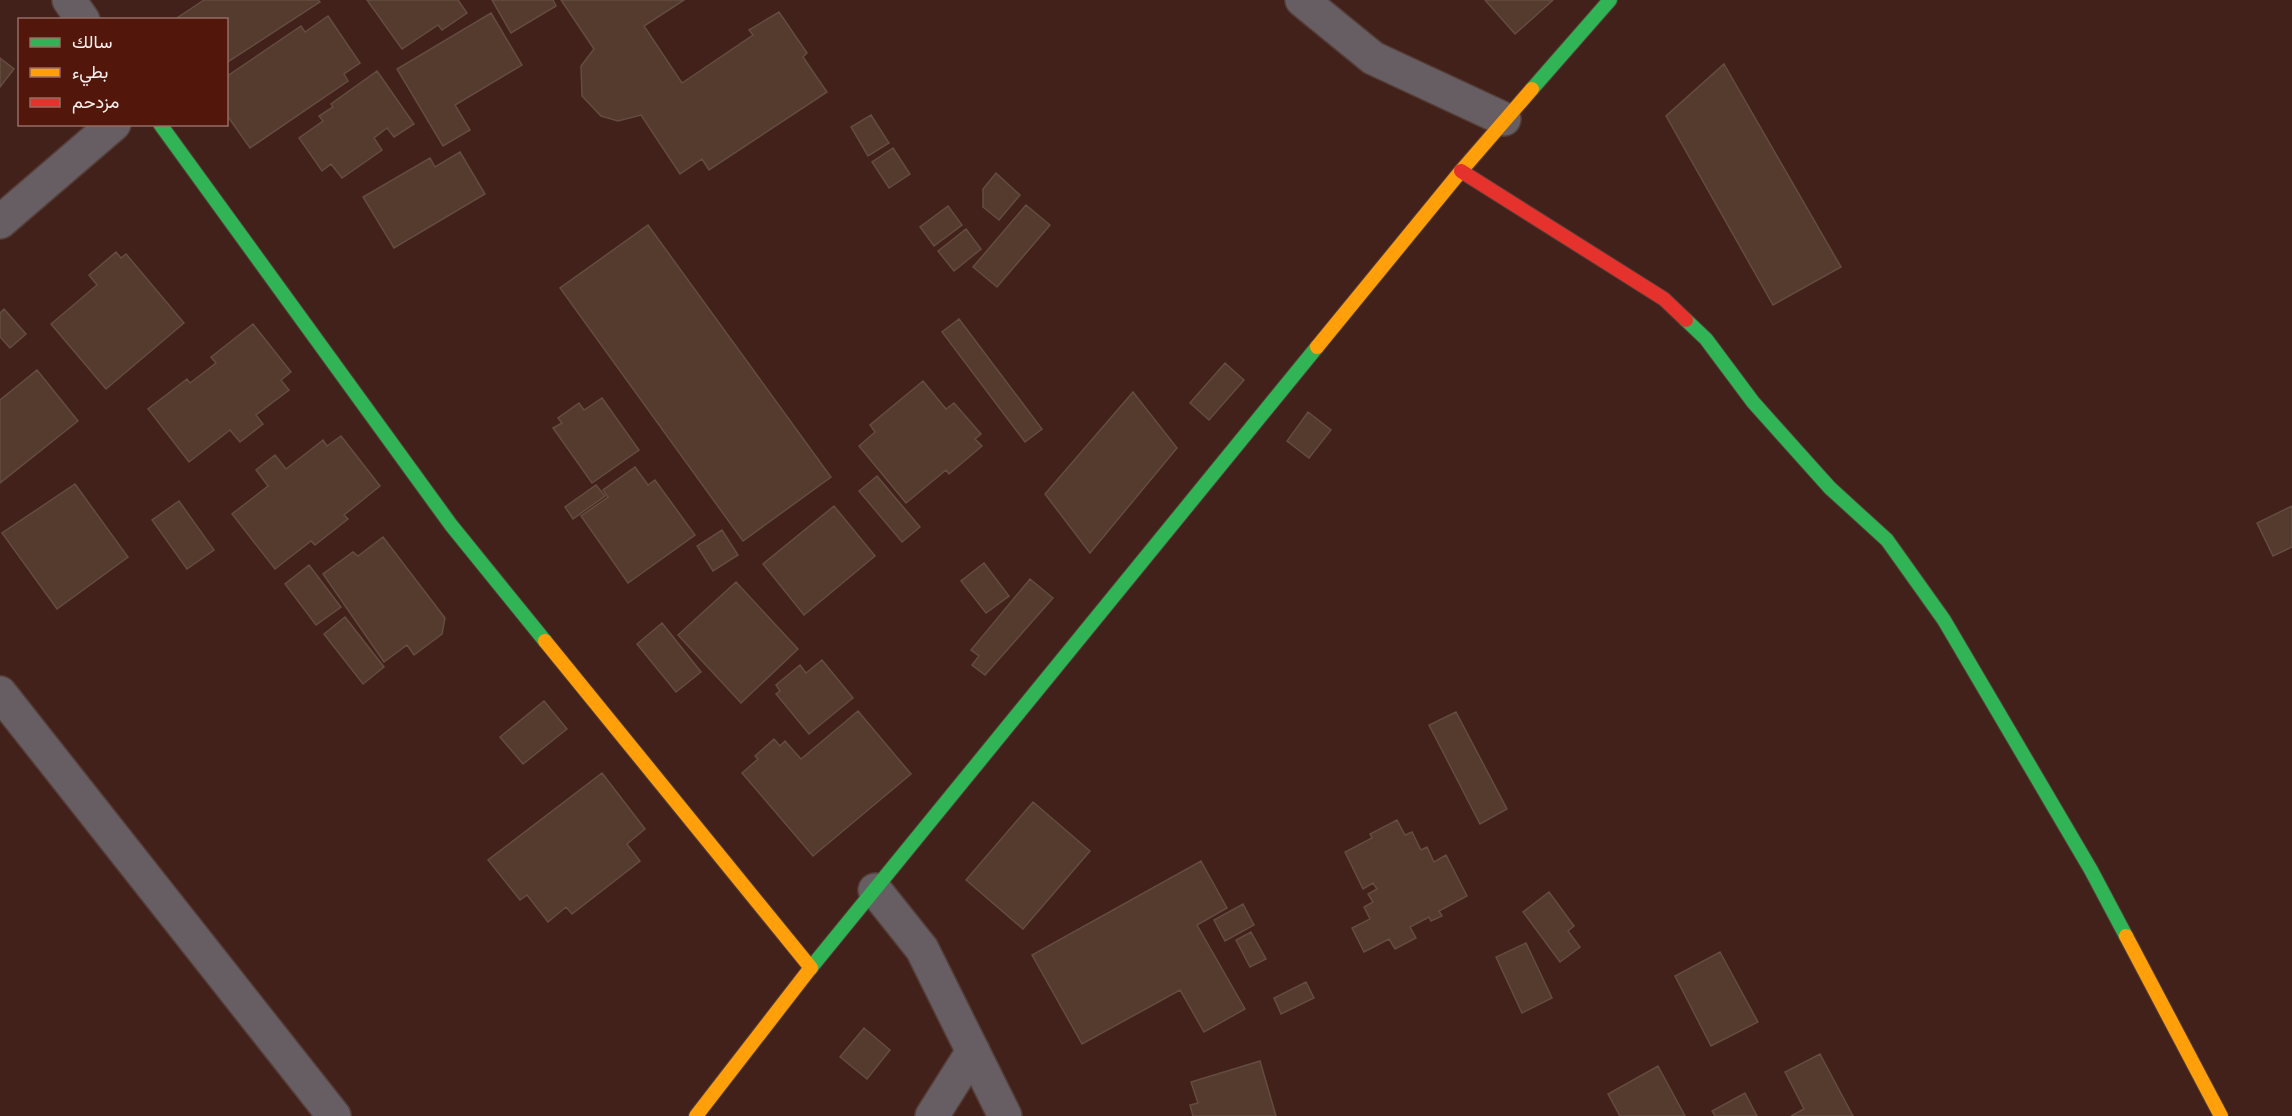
<svg xmlns="http://www.w3.org/2000/svg" width="2292" height="1116" font-family="'Fira Sans Condensed',Vazirmatn,sans-serif">
  <style>
    .building { fill: #543b2e; stroke: #644c41; stroke-width: 1.5 }
    .lines { fill: none; stroke-linecap: round; stroke-linejoin: round }
    .street-casing { stroke: #543d37; stroke-width: 36 }
    .fast-casing { stroke: #543d37; stroke-width: 16 }
    .slow-casing { stroke: #543d37; stroke-width: 16 }
    .jam-casing { stroke: #543d37; stroke-width: 16 }
    .street { stroke: #665e63; stroke-width: 33 }
    .fast { stroke: #30b455; stroke-width: 14 }
    .slow { stroke: #ff9f0a; stroke-width: 14 }
    .jam { stroke: #e5322d; stroke-width: 14 }
  </style>
  <rect width="100%" height="100%" fill="#42211a"/>
  <!-- building -->
  <path class="building" d="M 204,0 L 318,0 L 320,2 L 226,63 L 226,20 L 174,20 Z
    M 367,0 L 458,0 L 467,13 L 442,30 L 438,25 L 402,49 Z
    M 492,0 L 553,0 L 556,6 L 511,33 Z
    M 561,0 L 684,0 L 644,26 L 682,83 L 753,35 L 749,30 L 779,12 L 807,53 L 803,57 L 827,92 L 709,170 L 702,159 L 680,174 L 641,115 L 618,121 L 601,116 L 582,96 L 581,66 L 594,49 Z
    M 1485,0 L 1553,0 L 1515,34 Z
    M 491,13 L 522,65 L 455,105 L 470,130 L 443,146 L 397,69 Z
    M 328,16 L 360,63 L 344,74 L 348,81 L 250,148 L 226,114 L 226,77 L 301,26 L 305,32 Z
    M 0,58 L 14,69 L 0,87 Z
    M 1724,64 L 1841,267 L 1773,305 L 1666,116 Z
    M 377,71 L 414,124 L 394,137 L 387,128 L 374,138 L 382,150 L 342,178 L 331,164 L 322,171 L 299,138 L 323,121 L 319,116 L 333,107 L 331,104 Z
    M 871,115 L 889,143 L 868,156 L 851,127 Z
    M 893,148 L 910,174 L 889,188 L 872,162 Z
    M 460,152 L 485,194 L 394,248 L 363,197 L 430,158 L 435,167 Z
    M 996,173 L 1020,195 L 999,220 L 983,207 L 983,189 Z
    M 1026,205 L 1050,225 L 997,287 L 973,267 Z
    M 948,206 L 962,225 L 934,246 L 920,227 Z
    M 648,225 L 831,477 L 743,541 L 560,288 Z
    M 966,229 L 981,249 L 954,271 L 938,251 Z
    M 116,252 L 121,258 L 126,254 L 184,323 L 106,389 L 51,324 L 97,285 L 89,275 Z
    M 4,309 L 26,334 L 10,348 L 0,337 L 0,313 Z
    M 959,319 L 1042,429 L 1025,442 L 942,332 Z
    M 253,324 L 291,372 L 281,380 L 289,390 L 256,415 L 263,424 L 240,442 L 230,430 L 189,462 L 148,409 L 187,379 L 190,383 L 216,363 L 211,357 Z
    M 1225,363 L 1244,380 L 1209,420 L 1190,403 Z
    M 37,370 L 78,421 L 0,483 L 0,400 Z
    M 923,381 L 946,409 L 954,403 L 981,434 L 975,439 L 982,446 L 949,474 L 946,470 L 906,503 L 859,446 L 875,432 L 870,425 Z
    M 1133,392 L 1177,448 L 1090,553 L 1045,494 Z
    M 602,398 L 639,450 L 592,483 L 553,428 L 562,423 L 558,418 L 579,403 L 584,410 Z
    M 1308,412 L 1331,430 L 1309,458 L 1287,441 Z
    M 341,436 L 380,486 L 344,515 L 348,519 L 315,545 L 311,541 L 275,569 L 232,514 L 268,486 L 256,470 L 275,455 L 286,469 L 323,440 L 327,446 Z
    M 635,467 L 648,485 L 655,480 L 695,535 L 628,583 L 581,516 L 608,497 L 603,490 Z
    M 877,476 L 920,527 L 902,542 L 859,491 Z
    M 75,484 L 128,557 L 57,609 L 2,533 Z
    M 596,485 L 605,496 L 573,519 L 565,507 Z
    M 179,501 L 214,550 L 187,569 L 152,520 Z
    M 834,506 L 875,556 L 804,615 L 763,564 Z
    M 2292,506 L 2292,547 L 2273,556 L 2257,523 Z
    M 722,530 L 738,555 L 713,571 L 697,546 Z
    M 383,537 L 445,618 L 442,634 L 414,655 L 407,645 L 384,662 L 323,574 L 353,552 L 358,556 Z
    M 984,563 L 1009,596 L 986,613 L 961,581 Z
    M 309,565 L 341,607 L 316,625 L 285,584 Z
    M 1030,579 L 1053,598 L 985,675 L 972,665 L 979,656 L 971,650 Z
    M 736,582 L 798,649 L 741,703 L 678,635 Z
    M 345,617 L 384,667 L 363,684 L 324,634 Z
    M 662,623 L 701,672 L 676,692 L 637,644 Z
    M 822,660 L 853,698 L 809,734 L 776,694 L 780,691 L 776,685 L 800,665 L 806,673 Z
    M 544,701 L 567,729 L 523,764 L 500,737 Z
    M 858,711 L 911,774 L 813,856 L 742,773 L 758,759 L 755,756 L 774,739 L 780,746 L 785,741 L 801,759 Z
    M 1456,712 L 1507,809 L 1480,824 L 1429,725 Z
    M 602,773 L 645,829 L 627,844 L 640,861 L 572,914 L 566,907 L 548,922 L 527,895 L 520,900 L 488,860 Z
    M 1033,802 L 1090,851 L 1023,929 L 966,880 Z
    M 1397,820 L 1405,835 L 1412,832 L 1421,850 L 1427,847 L 1434,862 L 1446,855 L 1467,896 L 1439,911 L 1442,916 L 1431,921 L 1429,917 L 1410,927 L 1416,938 L 1395,949 L 1389,939 L 1364,952 L 1352,928 L 1370,919 L 1364,907 L 1373,902 L 1368,894 L 1377,889 L 1373,883 L 1363,889 L 1345,852 L 1372,838 L 1370,834 Z
    M 1201,861 L 1227,908 L 1197,925 L 1245,1009 L 1204,1032 L 1180,990 L 1082,1044 L 1032,955 Z
    M 1549,892 L 1574,926 L 1568,931 L 1580,947 L 1560,962 L 1523,912 Z
    M 1243,904 L 1254,925 L 1225,941 L 1214,920 Z
    M 1251,932 L 1266,959 L 1250,967 L 1236,940 Z
    M 1526,943 L 1552,998 L 1522,1013 L 1496,957 Z
    M 1720,952 L 1758,1022 L 1711,1046 L 1675,976 Z
    M 1306,982 L 1314,998 L 1281,1014 L 1274,998 Z
    M 864,1028 L 890,1050 L 867,1079 L 840,1057 Z
    M 1820,1054 L 1853,1116 L 1791,1116 L 1804,1109 L 1785,1072 Z
    M 1260,1061 L 1276,1116 L 1193,1116 L 1190,1105 L 1198,1103 L 1191,1082 Z
    M 1658,1066 L 1685,1116 L 1620,1116 L 1608,1094 Z
    M 1745,1093 L 1757,1116 L 1715,1116 L 1712,1111 Z"/>
  <g class="lines">
    <defs>
      <path id="street" d="M 69,0 L 83,20
        M 1302,0 L 1373,58 L 1504,119
        M 0,222 L 114,124
        M 0,693 L 334,1116
        M 875,890 L 922,949 L 1005,1116
        M 932,1116 L 973,1051"/>
      <path id="fast" d="M 1532,89 L 1610,0
        M 160,124 L 451,525 L 545,641
        M 1686,320 L 1706,339 L 1753,402 L 1830,488 L 1887,540 L 1944,620 L 2091,870 L 2126,936
        M 809,970 L 1317,347"/>
      <path id="slow" d="M 1317,347 L 1461,171 L 1532,89
        M 545,641 L 811,968
        M 2126,936 L 2221,1116
        M 696,1116 L 809,970"/>
      <path id="jam" d="M 1461,171 L 1664,299 L 1686,320"/>
    </defs>
    <!-- street casing -->
    <use href="#street" class="street-casing"/>
    <!-- fast casing -->
    <use href="#fast" class="fast-casing"/>
    <!-- slow casing -->
    <use href="#slow" class="slow-casing"/>
    <!-- jam casing -->
    <use href="#jam" class="jam-casing"/>
    <!-- street -->
    <use href="#street" class="street"/>
    <!-- fast -->
    <use href="#fast" class="fast"/>
    <!-- slow -->
    <use href="#slow" class="slow"/>
    <!-- jam -->
    <use href="#jam" class="jam"/>
  </g>
  <!-- legend -->
  <rect x="18" y="18" width="210" height="108" fill="#52160a" stroke="#956e66" stroke-width="1.5"/>
  <rect x="30" y="38" width="30" height="9" fill="#30b455" stroke="#956e66" stroke-width="1.5"/>
  <text x="72" y="48" font-size="18" fill="#f9f1ef">سالك</text>
  <rect x="30" y="68" width="30" height="9" fill="#ff9f0a" stroke="#956e66" stroke-width="1.5"/>
  <text x="72" y="78" font-size="18" fill="#f9f1ef">بطيء</text>
  <rect x="30" y="98" width="30" height="9" fill="#e5322d" stroke="#956e66" stroke-width="1.5"/>
  <text x="72" y="108" font-size="18" fill="#f9f1ef">مزدحم</text>
</svg>
